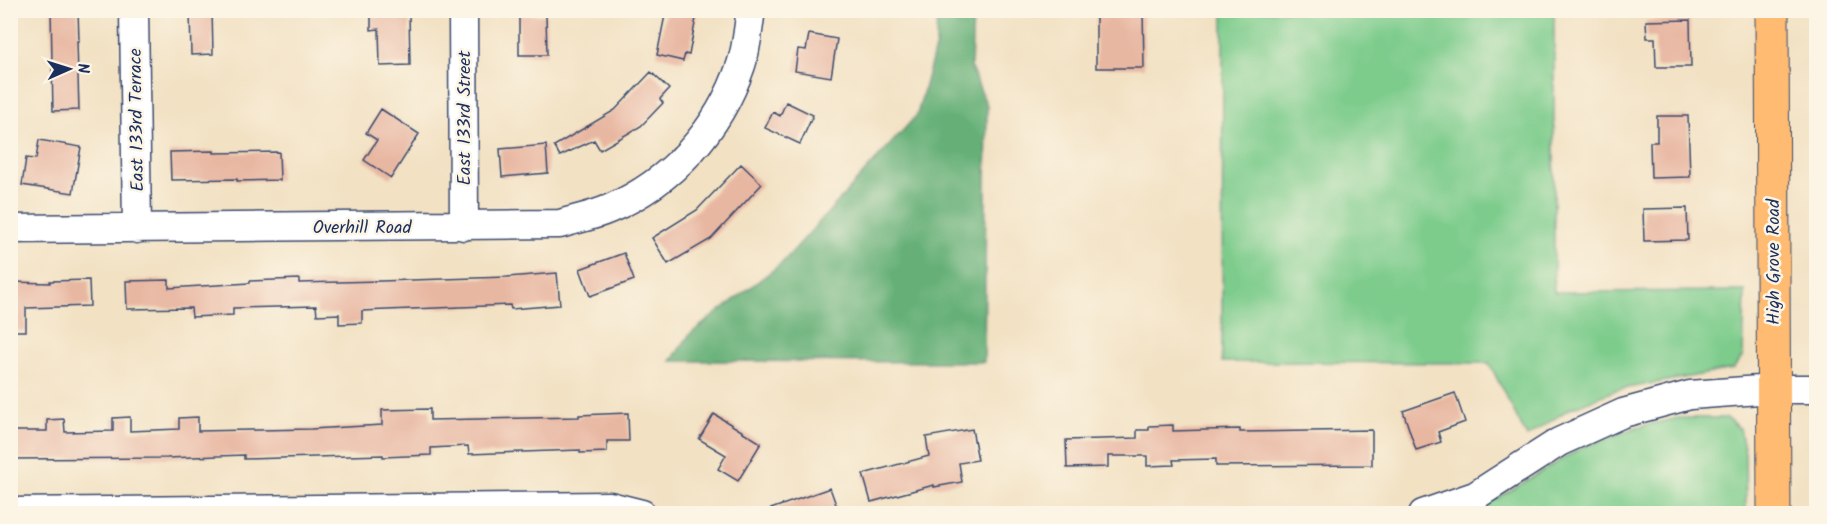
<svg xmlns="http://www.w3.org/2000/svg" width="1827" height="524" font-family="Kalam,sans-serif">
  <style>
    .green { fill: #7dcc8c; stroke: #4c7e75; stroke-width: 1.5 }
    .forest { fill: #66b078; stroke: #40706b; stroke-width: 1.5 }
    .building { fill: #e8b7a2 }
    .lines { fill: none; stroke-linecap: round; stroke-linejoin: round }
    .minor-casing { stroke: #3b4a6d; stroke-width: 31 }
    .major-casing { stroke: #3b4a6d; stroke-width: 35 }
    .minor { stroke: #fff; stroke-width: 28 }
    .major { stroke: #febb71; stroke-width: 33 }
    .labels { text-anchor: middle; stroke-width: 5; stroke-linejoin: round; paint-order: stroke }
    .street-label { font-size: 18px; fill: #1b2f5e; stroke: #fcf5e5 }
  </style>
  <rect width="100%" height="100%" fill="#fcf5e5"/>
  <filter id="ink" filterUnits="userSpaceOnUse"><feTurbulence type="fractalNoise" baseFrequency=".0167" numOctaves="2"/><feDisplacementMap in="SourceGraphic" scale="12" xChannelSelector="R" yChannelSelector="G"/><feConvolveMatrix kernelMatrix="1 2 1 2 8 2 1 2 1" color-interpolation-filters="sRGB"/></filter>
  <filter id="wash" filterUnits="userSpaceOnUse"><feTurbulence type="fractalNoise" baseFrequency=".008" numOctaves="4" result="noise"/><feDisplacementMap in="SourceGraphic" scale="24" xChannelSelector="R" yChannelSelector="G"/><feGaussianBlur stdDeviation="1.35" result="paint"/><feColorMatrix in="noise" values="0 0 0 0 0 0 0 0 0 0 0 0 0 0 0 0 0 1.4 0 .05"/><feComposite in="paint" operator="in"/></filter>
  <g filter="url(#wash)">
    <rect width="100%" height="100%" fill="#f2e1c3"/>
    <!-- green -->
    <path class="green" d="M 1223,11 L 1554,11 L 1554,292 L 1745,291 L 1743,356 L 1733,369 L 1616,390 L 1569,409 L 1527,437 L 1489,363 L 1222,362 Z
      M 1678,418 L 1727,418 L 1740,429 L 1745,453 L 1746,513 L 1471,514 L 1581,448 L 1637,427 Z"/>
    <!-- forest -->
    <path class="forest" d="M 937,11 L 973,11 L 971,68 L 987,106 L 984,362 L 671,361 L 690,334 L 782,263 L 917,115 L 936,45 Z"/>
    <g id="blocks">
      <!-- building -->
      <path class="building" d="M 51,10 L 78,10 L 79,41 L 77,41 L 79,110 L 53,111 Z
        M 190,10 L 212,10 L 213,54 L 191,55 Z
        M 666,10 L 697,13 L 689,55 L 685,54 L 683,61 L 657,55 Z
        M 1096,10 L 1143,10 L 1144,68 L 1096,68 Z
        M 409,12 L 410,65 L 380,66 L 379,29 L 371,30 L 371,13 Z
        M 519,15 L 546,15 L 547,55 L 519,55 Z
        M 1690,20 L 1691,67 L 1656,67 L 1655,38 L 1647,38 L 1646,21 Z
        M 809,34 L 837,39 L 831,77 L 795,71 L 798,49 L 806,50 Z
        M 651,72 L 669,89 L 660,99 L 663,103 L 641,126 L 600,150 L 594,140 L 560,156 L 554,146 L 615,110 Z
        M 786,102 L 813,115 L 800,144 L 765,128 L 773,112 L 780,116 Z
        M 381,109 L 419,134 L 391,178 L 364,160 L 377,140 L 366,133 Z
        M 1657,116 L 1688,116 L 1690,177 L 1651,178 L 1650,142 L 1657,142 Z
        M 39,140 L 81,147 L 73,193 L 22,185 L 26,158 L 36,159 Z
        M 546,145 L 548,173 L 502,177 L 500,149 Z
        M 214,151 L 214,153 L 279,152 L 280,180 L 237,181 L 237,179 L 171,180 L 170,152 Z
        M 741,164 L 762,184 L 711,239 L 668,264 L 652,238 L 697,210 Z
        M 1687,208 L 1688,240 L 1644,241 L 1643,209 Z
        M 624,253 L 634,280 L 590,296 L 580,269 Z
        M 557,273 L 560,305 L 511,309 L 510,305 L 362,311 L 362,323 L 339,324 L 339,314 L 317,315 L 316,306 L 233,308 L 233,315 L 192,317 L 191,308 L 127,309 L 126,281 L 169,280 L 169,288 L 250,283 L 250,281 L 299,279 L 299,283 L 380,281 L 507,277 Z
        M 89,280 L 90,306 L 26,308 L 26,331 L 10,331 L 10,282 L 50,283 L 50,281 Z
        M 1455,393 L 1465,422 L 1438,432 L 1441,442 L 1416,450 L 1403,411 Z
        M 430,409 L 430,420 L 579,417 L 579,415 L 628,413 L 629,441 L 607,441 L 607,452 L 580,453 L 580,450 L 469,454 L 468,446 L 431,448 L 431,455 L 383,457 L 383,455 L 244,459 L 244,455 L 167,458 L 10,459 L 10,431 L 47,431 L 47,420 L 64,419 L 65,432 L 113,431 L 113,418 L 130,417 L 130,431 L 179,429 L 179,418 L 198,417 L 198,431 L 311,429 L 382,425 L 382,410 Z
        M 714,414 L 761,443 L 738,481 L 718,469 L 726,455 L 699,439 Z
        M 1173,425 L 1173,431 L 1240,429 L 1240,432 L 1372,430 L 1372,465 L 1216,466 L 1216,459 L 1173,460 L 1174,465 L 1147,466 L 1147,456 L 1108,456 L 1108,467 L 1067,468 L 1066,440 L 1137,438 L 1137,430 L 1149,430 L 1149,426 Z
        M 972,429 L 978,460 L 959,463 L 962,482 L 934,487 L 934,485 L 871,502 L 863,474 L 929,456 L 926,437 Z
        M 830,488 L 839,513 L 765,513 L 765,511 Z"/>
    </g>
  </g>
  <g filter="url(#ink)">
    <use href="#blocks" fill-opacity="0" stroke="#3b4a6d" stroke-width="1.5"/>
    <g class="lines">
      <defs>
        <path id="minor" d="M 134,10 L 137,229
          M 463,10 L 464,226
          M 10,229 L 560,224 C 576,219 593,216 609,209 C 672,182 719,130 741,65 C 747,48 748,28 751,10
          M 10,512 L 610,506 L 642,514
          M 1423,514 L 1475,496 L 1559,442 L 1623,413 L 1690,395 L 1773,389 L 1816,389"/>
        <path id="major" d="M 1772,10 L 1774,514"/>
      </defs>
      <!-- minor casing -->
      <use href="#minor" class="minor-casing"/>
      <!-- major casing -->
      <use href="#major" class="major-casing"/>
      <!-- minor -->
      <use href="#minor" class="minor"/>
      <!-- major -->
      <use href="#major" class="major"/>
    </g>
  </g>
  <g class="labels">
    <!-- street labels -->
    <g class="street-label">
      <text transform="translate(464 118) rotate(-90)" y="6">East 133rd Street</text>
      <text transform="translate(136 120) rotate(-91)" y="6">East 133rd Terrace</text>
      <text x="362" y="233">Overhill Road</text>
      <text transform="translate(1773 262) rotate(-90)" y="6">High Grove Road</text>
    </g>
  </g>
  <!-- margin -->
  <rect width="1827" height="524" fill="none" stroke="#fcf5e5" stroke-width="36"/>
  <!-- north arrow -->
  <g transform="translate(69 69) rotate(87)" stroke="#fcf5e5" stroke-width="4.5" paint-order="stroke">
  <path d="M0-4.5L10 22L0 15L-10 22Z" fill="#1b2f5e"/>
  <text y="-9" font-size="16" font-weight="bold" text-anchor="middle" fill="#1b2f5e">N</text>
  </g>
</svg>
